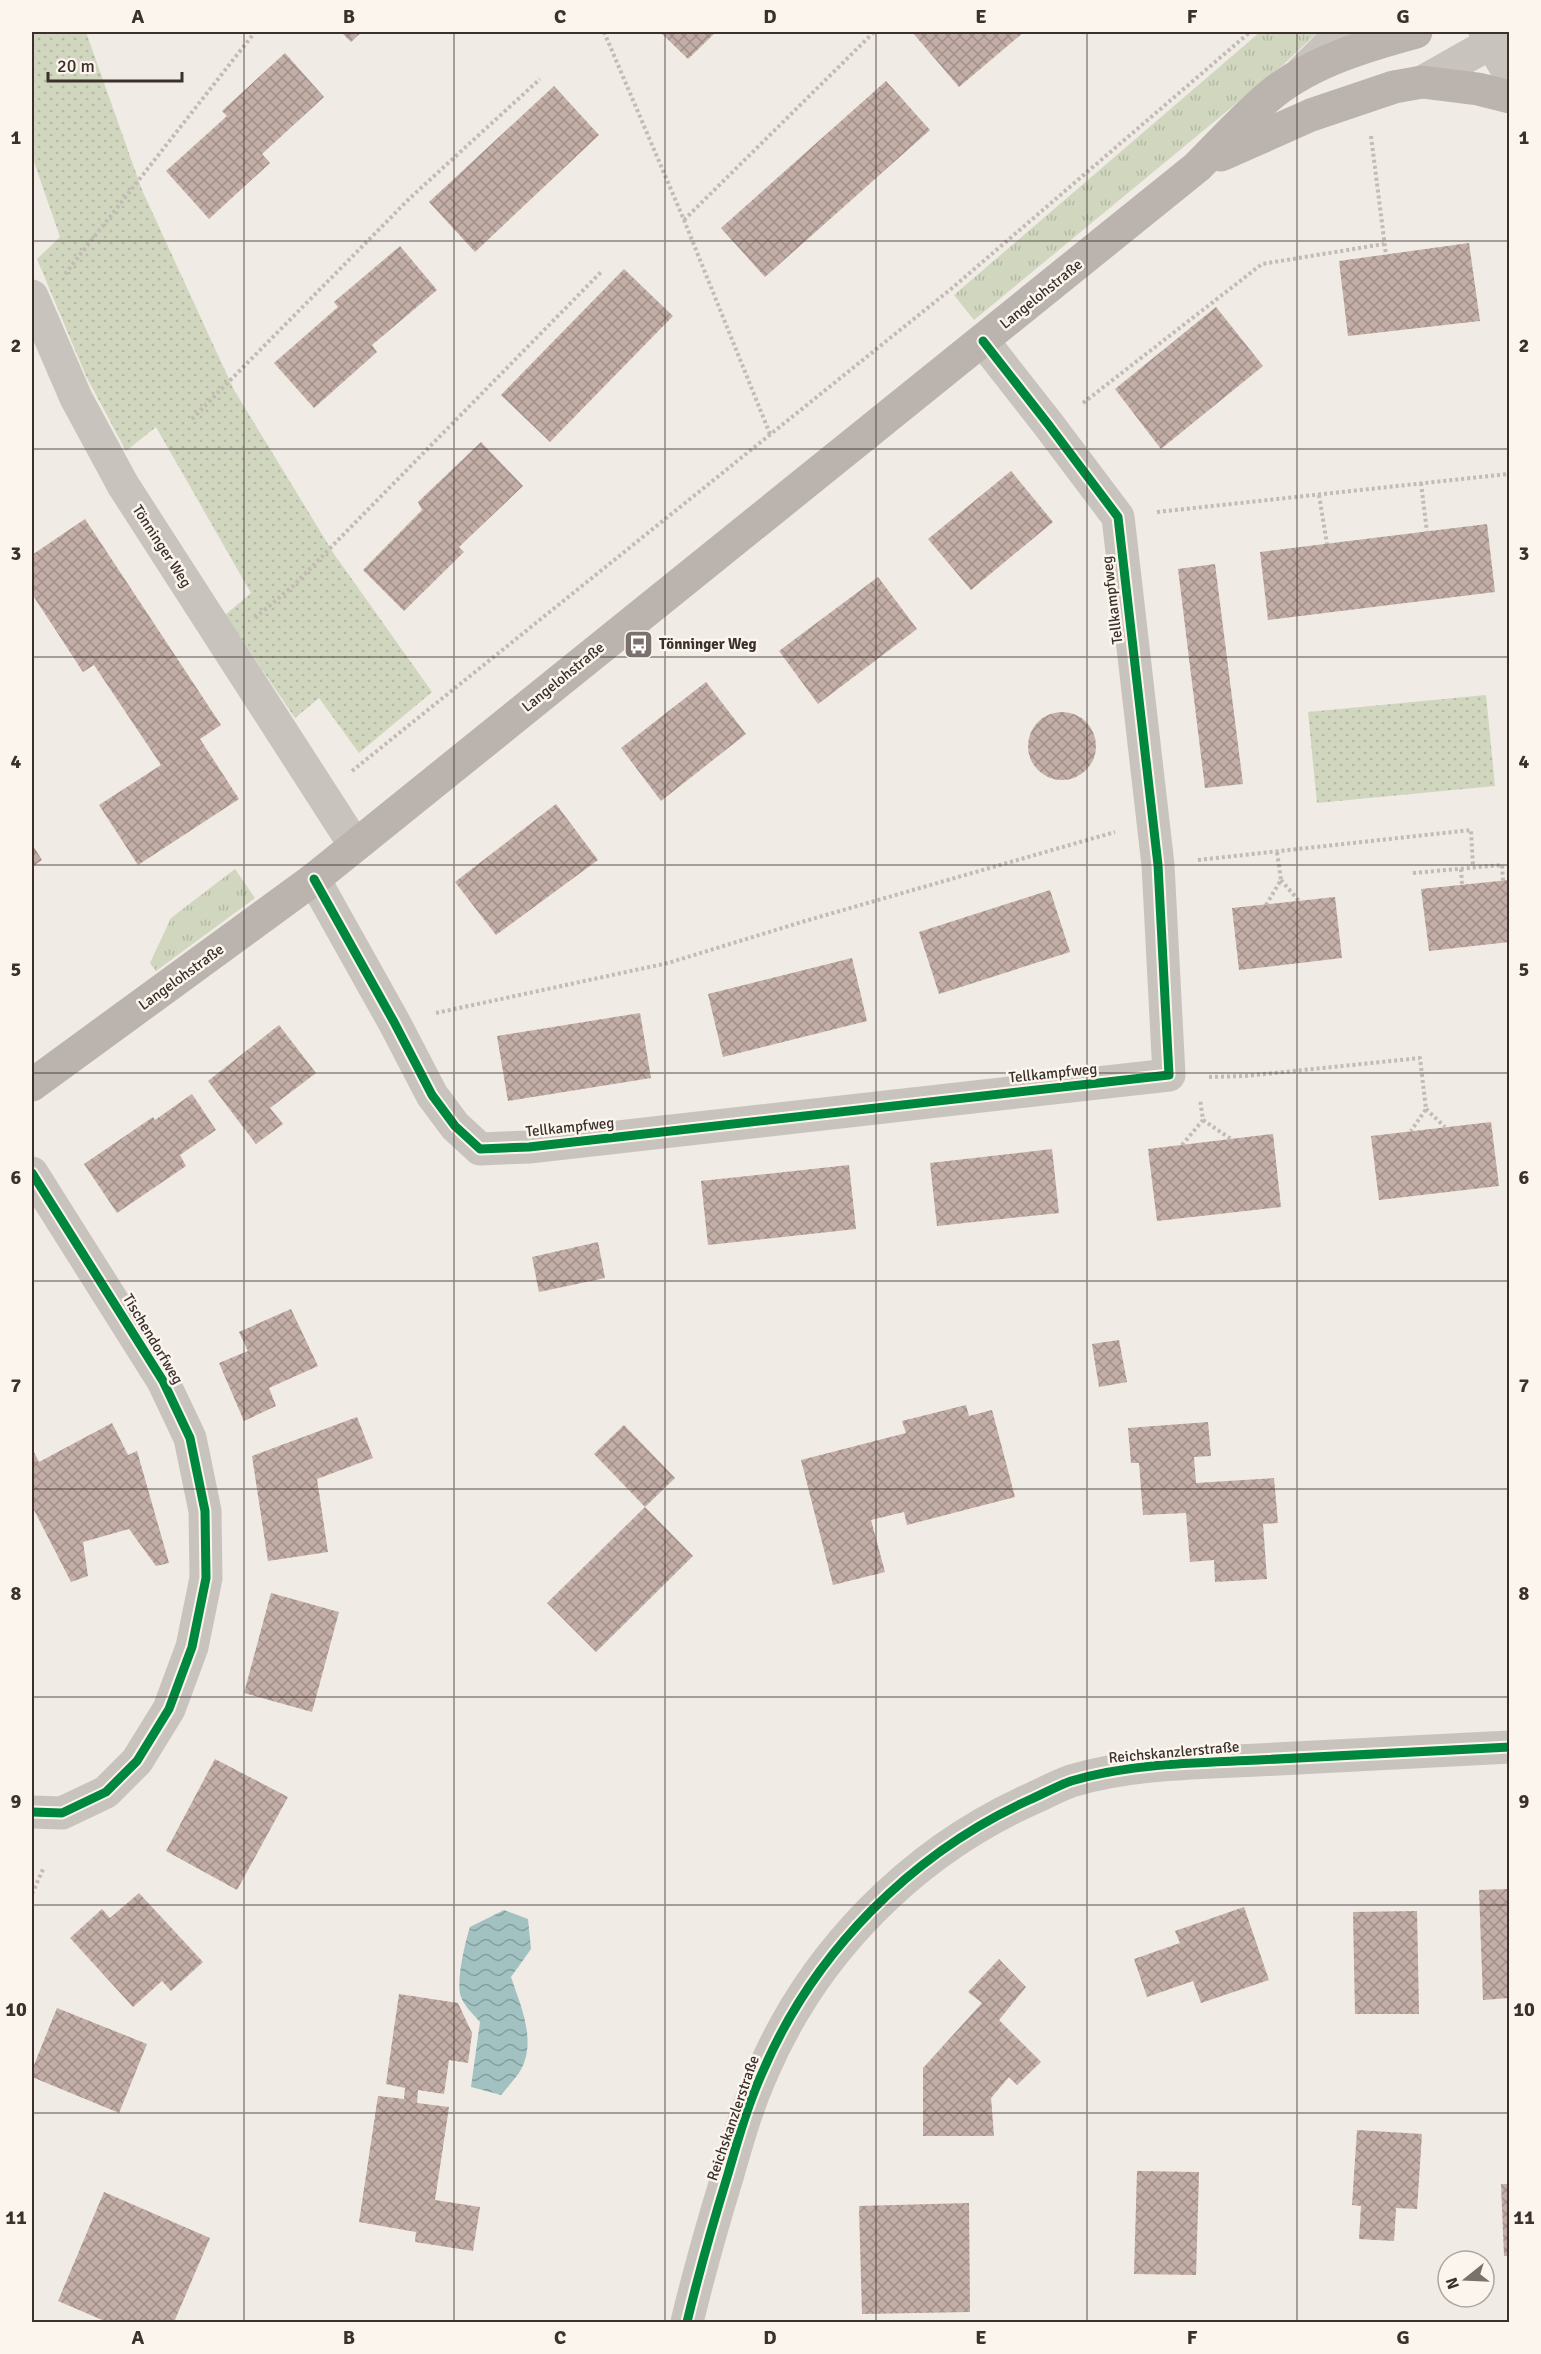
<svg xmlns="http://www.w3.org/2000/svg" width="1541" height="2354" font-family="Signika,sans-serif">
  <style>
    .grass { fill: url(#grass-tufts) }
    .park { fill: url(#park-dots) }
    .water { fill: url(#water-waves) }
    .building { fill: url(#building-cross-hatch) }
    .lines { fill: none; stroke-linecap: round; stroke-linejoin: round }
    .path { stroke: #c2bbb6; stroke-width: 4; stroke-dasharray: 3 3; stroke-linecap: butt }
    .street { stroke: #c9c3be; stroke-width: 33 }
    .secondary { stroke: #bab3ae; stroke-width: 33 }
    .cycleway-casing { stroke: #fbf5ee; stroke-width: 13 }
    .cycleway { stroke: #00873e; stroke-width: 9 }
    .grid { fill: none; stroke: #3b302b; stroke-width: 1.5; stroke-opacity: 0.55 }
    .labels { text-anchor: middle; stroke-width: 5; stroke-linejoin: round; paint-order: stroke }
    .street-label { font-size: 15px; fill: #3b302b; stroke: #fbf5ee }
    .poi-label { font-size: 15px; font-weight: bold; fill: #3b302b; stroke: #fbf5ee; text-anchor: start }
    .neatline { fill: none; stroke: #3b302b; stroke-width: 2 }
    .grid-label { font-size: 20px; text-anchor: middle; font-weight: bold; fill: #3b302b }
  </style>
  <defs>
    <pattern id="grass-tufts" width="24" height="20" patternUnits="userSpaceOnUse" patternTransform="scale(1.5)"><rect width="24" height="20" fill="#d1d6bf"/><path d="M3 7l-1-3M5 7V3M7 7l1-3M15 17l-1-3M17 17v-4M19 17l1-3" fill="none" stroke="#b4b8a4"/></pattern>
    <pattern id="park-dots" width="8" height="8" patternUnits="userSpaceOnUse" patternTransform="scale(1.5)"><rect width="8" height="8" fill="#d1d6bf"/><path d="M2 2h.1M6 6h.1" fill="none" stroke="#b4b8a4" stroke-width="1.8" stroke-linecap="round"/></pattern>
    <pattern id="water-waves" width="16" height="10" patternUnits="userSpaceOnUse" patternTransform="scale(1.5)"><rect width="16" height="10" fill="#a1c2c1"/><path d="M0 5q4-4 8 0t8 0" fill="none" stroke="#849e9d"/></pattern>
    <pattern id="building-cross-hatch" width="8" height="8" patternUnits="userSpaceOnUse" patternTransform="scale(1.5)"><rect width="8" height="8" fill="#c3afa7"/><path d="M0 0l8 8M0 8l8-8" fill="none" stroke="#a08f88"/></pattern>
  </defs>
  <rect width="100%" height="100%" fill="#f0ebe5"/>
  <!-- grass -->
  <path class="grass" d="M 1260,32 L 1318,32 L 1283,65 L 974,320 L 954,295 Z
    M 235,869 L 255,898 L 156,971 L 150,963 L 171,918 Z"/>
  <!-- park -->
  <path class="park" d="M 32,32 L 86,32 L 142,190 L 234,390 L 334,554 L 432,692 L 359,753 L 319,698 L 295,718 L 225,615 L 251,593 L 156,427 L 126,451 L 86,376 L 37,259 L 60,237 L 32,156 Z
    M 1486,695 L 1495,786 L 1317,803 L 1308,712 Z"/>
  <!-- water -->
  <path class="water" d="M 504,1910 L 528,1919 L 531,1949 L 511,1977 C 521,2007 538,2043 519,2073 C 513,2081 507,2088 501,2095 L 471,2087 L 480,2022 C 473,2014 463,2005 460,1994 C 457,1978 465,1942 470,1927 Z"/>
  <!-- building -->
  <path class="building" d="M 341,32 L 362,32 L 351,42 Z
    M 660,32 L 716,32 L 688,59 Z
    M 912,32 L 1024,32 L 959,87 Z
    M 285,53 L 324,97 L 262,154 L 270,163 L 209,219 L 166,171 L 227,116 L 222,111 Z
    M 886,81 L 930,130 L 765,277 L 721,228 Z
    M 554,86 L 599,135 L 475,252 L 429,202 Z
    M 1469,243 L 1480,321 L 1348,336 L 1339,261 Z
    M 400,246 L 437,290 L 372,345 L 377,352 L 314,408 L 274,363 L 338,307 L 334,302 Z
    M 624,269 L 673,316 L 550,442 L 501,395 Z
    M 1216,307 L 1263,366 L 1161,449 L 1115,389 Z
    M 481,442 L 523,486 L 459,547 L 464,552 L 404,611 L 363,570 L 422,510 L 418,502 Z
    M 1011,471 L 1053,522 L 971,590 L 928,539 Z
    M 85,519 L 221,725 L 200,739 L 239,799 L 138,865 L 99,805 L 161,765 L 94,665 L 83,672 L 32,594 L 32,555 Z
    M 1487,524 L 1495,592 L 1268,620 L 1260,552 Z
    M 1215,564 L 1243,784 L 1205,788 L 1178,569 Z
    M 878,577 L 917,629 L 818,704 L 779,651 Z
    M 706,682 L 746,734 L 661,801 L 621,748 Z
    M1028 746a34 34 0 1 1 68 0a34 34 0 1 1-68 0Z
    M 556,804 L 598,860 L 496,935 L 455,882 Z
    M 32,844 L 42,860 L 32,867 Z
    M 1509,880 L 1509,942 L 1429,951 L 1421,889 Z
    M 1050,890 L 1070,952 L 939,994 L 919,932 Z
    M 1335,897 L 1342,958 L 1239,970 L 1232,908 Z
    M 852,958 L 867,1021 L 723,1057 L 708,994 Z
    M 640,1013 L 651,1078 L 508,1101 L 497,1036 Z
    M 279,1025 L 316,1073 L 270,1108 L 283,1124 L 256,1144 L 208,1081 Z
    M 192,1094 L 216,1130 L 180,1155 L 186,1166 L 117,1213 L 84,1164 L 153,1117 L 155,1120 Z
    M 1491,1122 L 1499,1186 L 1379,1200 L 1371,1136 Z
    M 1273,1134 L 1281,1207 L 1157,1221 L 1148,1149 Z
    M 1052,1149 L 1059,1213 L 937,1226 L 930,1163 Z
    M 849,1165 L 856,1229 L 708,1245 L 701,1181 Z
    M 598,1242 L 605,1278 L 539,1292 L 532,1257 Z
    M 291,1309 L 318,1366 L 269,1388 L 276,1406 L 244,1421 L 219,1363 L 248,1351 L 239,1332 Z
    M 1119,1340 L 1127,1382 L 1099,1387 L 1092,1344 Z
    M 966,1405 L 969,1416 L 992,1410 L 1015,1497 L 907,1525 L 904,1512 L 871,1520 L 885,1572 L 833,1585 L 801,1460 L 906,1433 L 902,1421 Z
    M 357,1417 L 373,1458 L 317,1479 L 328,1552 L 268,1561 L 252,1456 Z
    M 1208,1422 L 1211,1456 L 1194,1457 L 1196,1483 L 1274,1478 L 1278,1523 L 1263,1524 L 1267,1579 L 1215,1582 L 1214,1560 L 1190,1562 L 1186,1513 L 1143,1515 L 1139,1463 L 1131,1463 L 1128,1428 Z
    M 112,1423 L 128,1455 L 137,1451 L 169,1563 L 156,1566 L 129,1529 L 83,1542 L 88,1576 L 71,1582 L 32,1506 L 32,1448 L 39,1462 Z
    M 624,1425 L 675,1478 L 645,1507 L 594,1454 Z
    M 645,1507 L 693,1556 L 596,1652 L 547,1603 Z
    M 271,1593 L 339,1612 L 312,1712 L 244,1693 Z
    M 215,1759 L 288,1797 L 237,1890 L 166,1851 Z
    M 1509,1889 L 1509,1998 L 1483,2000 L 1479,1890 Z
    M 139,1893 L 203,1962 L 171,1991 L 162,1981 L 133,2007 L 70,1938 L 102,1909 L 110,1918 Z
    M 1244,1907 L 1269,1980 L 1201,2003 L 1193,1981 L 1147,1997 L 1134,1959 L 1180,1943 L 1175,1931 Z
    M 1417,1911 L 1419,2014 L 1355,2014 L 1353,1912 Z
    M 999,1959 L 1026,1987 L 999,2020 L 1041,2062 L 1017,2085 L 1009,2077 L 991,2098 L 994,2136 L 923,2136 L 923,2068 L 982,2003 L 968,1992 Z
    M 399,1994 L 458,2003 L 472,2033 L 468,2063 L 449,2060 L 444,2094 L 418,2090 L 417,2103 L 449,2107 L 435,2200 L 480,2207 L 473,2251 L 415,2242 L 416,2232 L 359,2222 L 378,2096 L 404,2099 L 405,2088 L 386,2084 Z
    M 57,2008 L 147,2044 L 119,2113 L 32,2077 L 32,2070 Z
    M 1357,2130 L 1422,2134 L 1417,2209 L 1396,2208 L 1394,2241 L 1359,2239 L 1361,2206 L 1352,2205 Z
    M 1137,2171 L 1199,2172 L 1196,2275 L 1134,2274 Z
    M 1501,2184 L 1509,2184 L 1509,2256 L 1504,2256 Z
    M 104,2192 L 210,2238 L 174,2322 L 107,2322 L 58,2301 Z
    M 969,2203 L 970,2312 L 862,2314 L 859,2206 Z"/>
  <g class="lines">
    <!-- path -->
    <path class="path" d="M 604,32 L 684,220 L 770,434
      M 1371,136 L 1386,255
      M 684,220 L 874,32
      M 65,274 L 255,32
      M 1083,403 L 1262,264 L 1384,244
      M 192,419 L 410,198 L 540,79
      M 1421,483 L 1427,532
      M 1319,495 L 1327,544
      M 1157,512 L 1508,474
      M 255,618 L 293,586 L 602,271
      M 352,771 L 951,289 L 1250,32
      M 1198,860 L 1471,830 L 1473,867
      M 1461,869 L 1462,884
      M 1413,873 L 1502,865 L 1503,881
      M 1281,880 L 1299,901
      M 1266,905 L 1281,880 L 1277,852
      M 436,1013 L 668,963 L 805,921 L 1115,832
      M 1209,1077 L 1245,1076 L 1420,1058 L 1426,1109 L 1411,1131
      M 1426,1109 L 1445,1127
      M 1203,1120 L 1231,1139
      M 1182,1145 L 1203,1120 L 1200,1099
      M 32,1894 L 44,1867"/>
    <!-- street -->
    <path class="street" d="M 1485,32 L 1510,75
      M 1301,73 L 1342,32
      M 1422,82 L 1491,43 L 1505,32
      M 32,296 L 76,398 L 123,485 L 354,844
      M 314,879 L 394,1022 L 432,1095 L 455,1126 L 480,1149 L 529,1147 L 1169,1075 L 1158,865 L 1118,517 L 1048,424 L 983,341
      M 32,1173 L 163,1381 L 190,1438 L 205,1511 L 206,1578 L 192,1647 L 169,1709 L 137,1761 L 106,1792 L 62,1813 L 32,1812
      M 687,2322 C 699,2272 713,2223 728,2174 C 738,2139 748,2104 763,2071 C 814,1952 912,1853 1029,1800 C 1043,1794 1057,1786 1071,1781 C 1131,1763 1197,1763 1258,1760 C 1342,1756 1426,1752 1510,1747"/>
    <!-- secondary -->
    <path class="secondary" d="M 1221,155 L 1311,115 L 1394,87 L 1422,82 L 1478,89 L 1510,97
      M 32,1085 L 314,879 L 1197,167 C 1222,142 1246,115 1273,93 C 1313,61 1368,45 1416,32"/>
    <defs>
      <path id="cycleway" d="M 314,879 L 394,1022 L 432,1095 L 455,1126 L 480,1149 L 529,1147 L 1169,1075 L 1158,865 L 1118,517 L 1048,424 L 983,341
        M 32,1173 L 163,1381 L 190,1438 L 205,1511 L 206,1578 L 192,1647 L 169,1709 L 137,1761 L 106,1792 L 62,1813 L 32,1812
        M 687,2322 C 699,2272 713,2223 728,2174 C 738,2139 748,2104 763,2071 C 814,1952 912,1853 1029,1800 C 1043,1794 1057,1786 1071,1781 C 1131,1763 1197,1763 1258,1760 C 1342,1756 1426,1752 1510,1747"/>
    </defs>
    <!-- cycleway casing -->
    <use href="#cycleway" class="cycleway-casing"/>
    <!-- cycleway -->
    <use href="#cycleway" class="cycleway"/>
  </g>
  <!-- grid -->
  <path class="grid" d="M 244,32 L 244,2322M 454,32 L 454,2322M 665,32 L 665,2322M 876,32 L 876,2322M 1087,32 L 1087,2322M 1297,32 L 1297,2322M 32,241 L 1510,241M 32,449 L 1510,449M 32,657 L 1510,657M 32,865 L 1510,865M 32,1073 L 1510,1073M 32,1281 L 1510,1281M 32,1489 L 1510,1489M 32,1697 L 1510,1697M 32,1905 L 1510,1905M 32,2113 L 1510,2113"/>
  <!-- icons -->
  <defs>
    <symbol id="bus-square" viewBox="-11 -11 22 22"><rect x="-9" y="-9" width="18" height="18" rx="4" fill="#7a716c" stroke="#fbf5ee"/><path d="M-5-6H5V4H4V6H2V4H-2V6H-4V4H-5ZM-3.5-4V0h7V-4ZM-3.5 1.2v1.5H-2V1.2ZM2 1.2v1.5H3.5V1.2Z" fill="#fff"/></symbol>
  </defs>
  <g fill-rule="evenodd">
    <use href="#bus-square" x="622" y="628" width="33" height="33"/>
  </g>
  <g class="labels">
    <!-- street labels -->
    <g class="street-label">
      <text transform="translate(1041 294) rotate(-39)" y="5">Langelohstraße</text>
      <text transform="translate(162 546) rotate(57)" y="5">Tönninger Weg</text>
      <text transform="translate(1112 600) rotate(-97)" y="5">Tellkampfweg</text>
      <text transform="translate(563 677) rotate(-39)" y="5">Langelohstraße</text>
      <text transform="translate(181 977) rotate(-36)" y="5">Langelohstraße</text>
      <text transform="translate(1053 1073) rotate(-6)" y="5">Tellkampfweg</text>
      <text transform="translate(570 1127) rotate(-6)" y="5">Tellkampfweg</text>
      <text transform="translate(153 1339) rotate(59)" y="5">Tischendorfweg</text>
      <text transform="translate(1174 1752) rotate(-5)" y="5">Reichskanzlerstraße</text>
      <text transform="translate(733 2118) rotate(-71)" y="5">Reichskanzlerstraße</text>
    </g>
    <!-- poi labels -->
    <g class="poi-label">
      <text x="659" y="649">Tönninger Weg</text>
    </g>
  </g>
  <!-- border -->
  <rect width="1541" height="2354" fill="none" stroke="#fbf5ee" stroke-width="66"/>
  <!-- north arrow -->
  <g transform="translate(1466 2279) rotate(252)"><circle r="28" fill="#fbf5ee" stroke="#aea6a0" stroke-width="1.5"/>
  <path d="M0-4.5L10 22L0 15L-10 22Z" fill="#7a716c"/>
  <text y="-9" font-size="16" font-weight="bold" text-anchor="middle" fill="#3b302b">N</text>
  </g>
  <!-- scale -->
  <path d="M48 72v9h134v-9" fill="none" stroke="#3b302b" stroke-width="3"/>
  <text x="57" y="72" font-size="18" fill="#3b302b" stroke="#fbf5ee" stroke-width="4.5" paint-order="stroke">20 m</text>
  <rect x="33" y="33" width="1475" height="2288" class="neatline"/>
  <g class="grid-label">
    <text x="138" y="23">A</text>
    <text x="349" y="23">B</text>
    <text x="560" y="23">C</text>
    <text x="770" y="23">D</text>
    <text x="981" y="23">E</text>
    <text x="1192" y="23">F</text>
    <text x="1403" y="23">G</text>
    <text x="16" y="144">1</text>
    <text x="1524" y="144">1</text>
    <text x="16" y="352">2</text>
    <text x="1524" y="352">2</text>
    <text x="16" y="560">3</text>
    <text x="1524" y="560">3</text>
    <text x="16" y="768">4</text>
    <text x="1524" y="768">4</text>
    <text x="16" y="976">5</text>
    <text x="1524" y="976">5</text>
    <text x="16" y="1184">6</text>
    <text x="1524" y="1184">6</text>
    <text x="16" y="1392">7</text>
    <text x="1524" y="1392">7</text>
    <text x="16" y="1600">8</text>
    <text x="1524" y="1600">8</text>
    <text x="16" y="1808">9</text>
    <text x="1524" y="1808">9</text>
    <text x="16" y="2016">10</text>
    <text x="1524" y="2016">10</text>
    <text x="16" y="2224">11</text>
    <text x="1524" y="2224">11</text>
    <text x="138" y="2344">A</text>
    <text x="349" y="2344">B</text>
    <text x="560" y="2344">C</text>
    <text x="770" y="2344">D</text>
    <text x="981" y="2344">E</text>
    <text x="1192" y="2344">F</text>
    <text x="1403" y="2344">G</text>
  </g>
</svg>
